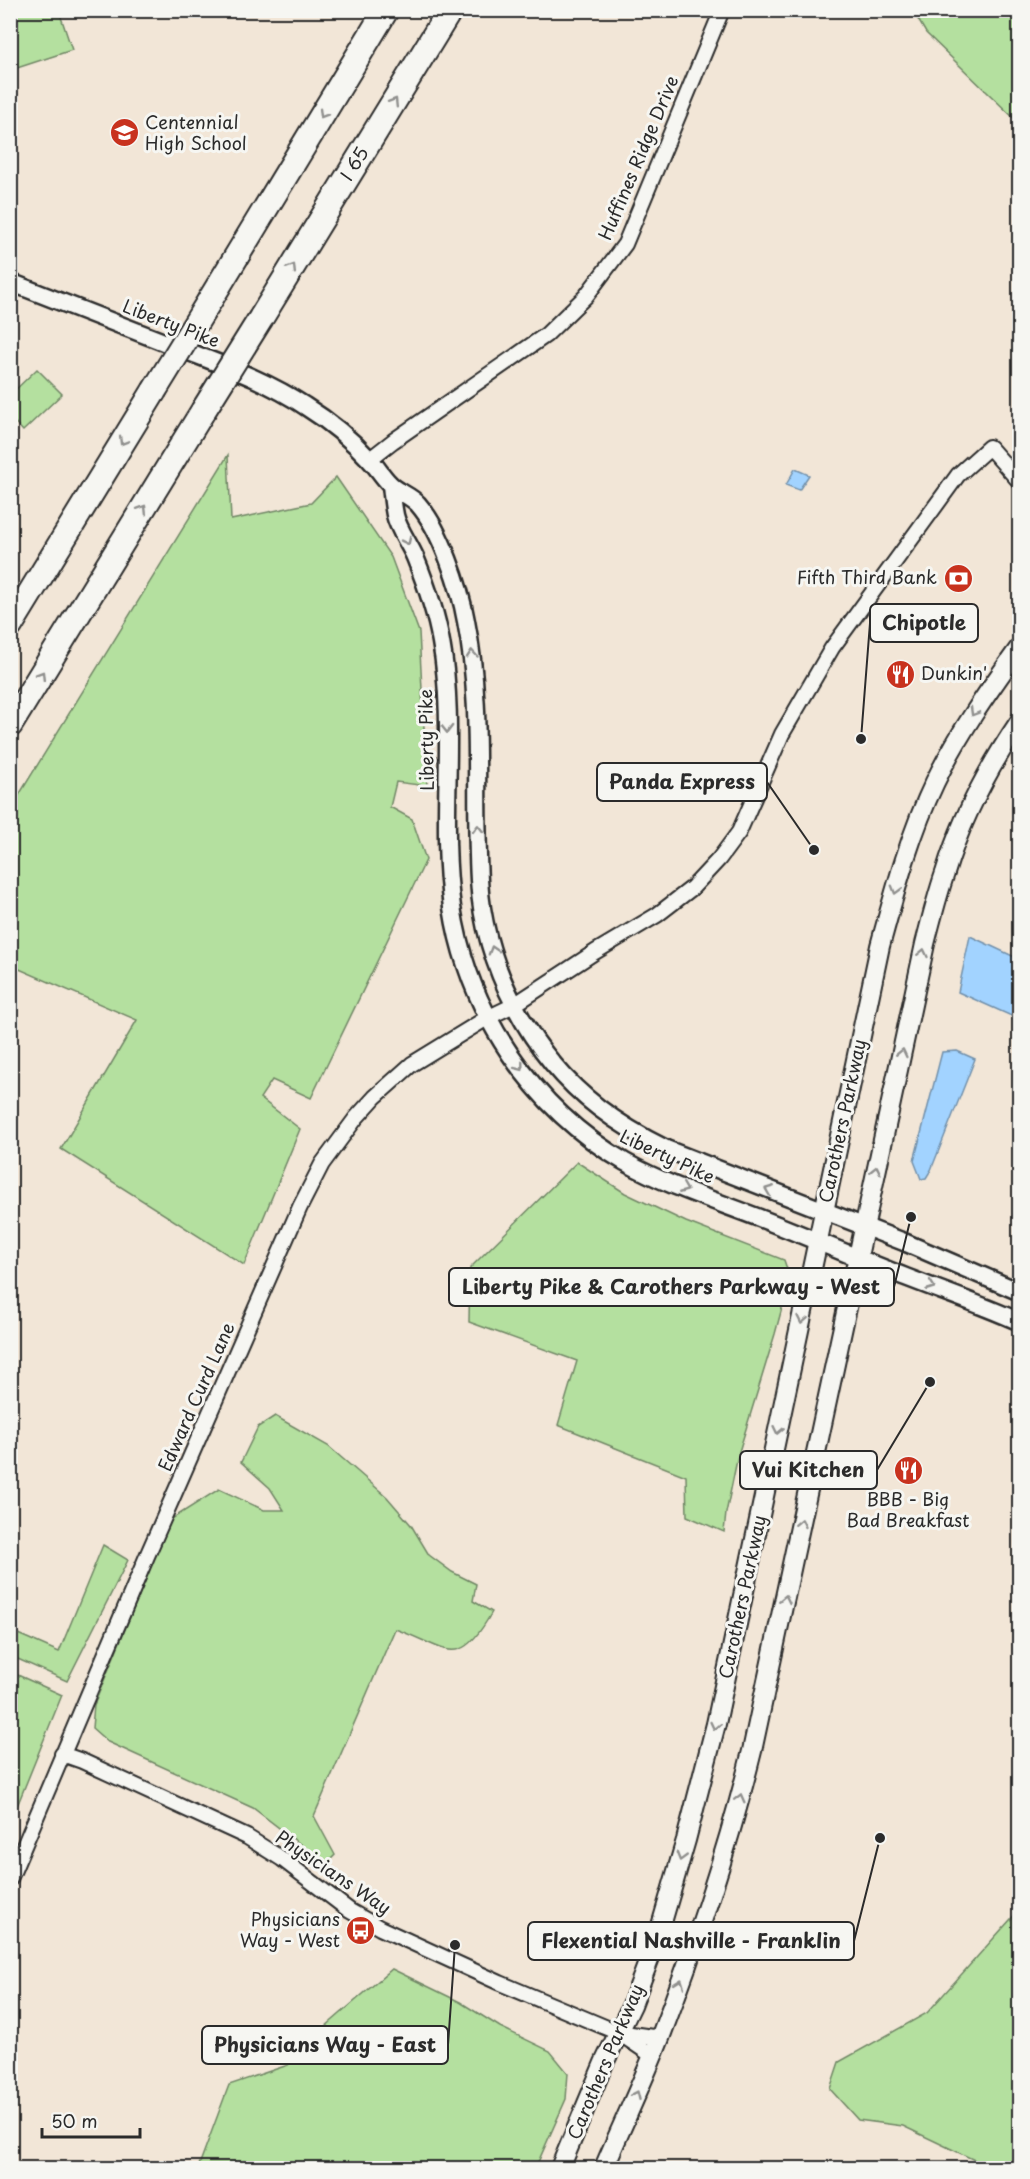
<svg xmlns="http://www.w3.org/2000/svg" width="1030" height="2179" font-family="'Playpen Sans',sans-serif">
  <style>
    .green { fill: #b4e09f; stroke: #708665; stroke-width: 1.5 }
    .water { fill: #a2d3ff; stroke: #7290aa; stroke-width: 1.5 }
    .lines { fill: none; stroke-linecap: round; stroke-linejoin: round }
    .minor-casing { stroke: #2b2b2b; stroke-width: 18 }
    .tertiary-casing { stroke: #2b2b2b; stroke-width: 21 }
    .secondary-casing { stroke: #2b2b2b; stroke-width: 22 }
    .motorway-casing { stroke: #2b2b2b; stroke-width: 28 }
    .minor { stroke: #f6f6f2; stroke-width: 14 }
    .tertiary { stroke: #f6f6f2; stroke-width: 16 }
    .secondary { stroke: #f6f6f2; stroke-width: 18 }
    .motorway { stroke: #f6f6f2; stroke-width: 24 }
    .motorway-bridge-casing { stroke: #2b2b2b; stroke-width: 28; stroke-linecap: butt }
    .motorway-bridge { stroke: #f6f6f2; stroke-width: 24 }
    .oneway { stroke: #90908e }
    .labels { text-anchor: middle; stroke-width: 6; stroke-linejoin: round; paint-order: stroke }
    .poi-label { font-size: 18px; fill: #2b2b2b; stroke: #f6f6f2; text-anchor: start }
    .street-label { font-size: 18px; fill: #2b2b2b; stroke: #f6f6f2 }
    .leader { fill: none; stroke: #2b2b2b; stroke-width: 2 }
    .callout-dot { fill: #2b2b2b; stroke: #f6f6f2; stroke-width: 2 }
    .callout { fill: #f6f6f2; stroke: #2b2b2b; stroke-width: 2 }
    .callout-label { font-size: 20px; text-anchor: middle; font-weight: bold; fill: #2b2b2b }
  </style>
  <rect width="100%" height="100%" fill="#f2e6d7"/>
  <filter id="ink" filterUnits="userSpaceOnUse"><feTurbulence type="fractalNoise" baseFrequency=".0167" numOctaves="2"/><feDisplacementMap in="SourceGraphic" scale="12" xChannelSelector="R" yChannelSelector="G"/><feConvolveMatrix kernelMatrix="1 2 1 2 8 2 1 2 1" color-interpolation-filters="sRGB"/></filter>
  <g filter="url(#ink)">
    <!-- green -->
    <path class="green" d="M 10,11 L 59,11 L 72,50 L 11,70 Z
      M 913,11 L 1019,11 L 1019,123 L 926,33 Z
      M 37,369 L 62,394 L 23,431 L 11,418 L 11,394 Z
      M 228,455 L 231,520 L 311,503 L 336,477 L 391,557 L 419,632 L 427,786 L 396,782 L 390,807 L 412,819 L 426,860 L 311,1098 L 272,1080 L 260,1098 L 300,1129 L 244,1265 L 61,1149 L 137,1020 L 10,965 L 11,808 Z
      M 577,1162 L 625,1193 L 686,1222 L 784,1260 L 790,1278 L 775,1334 L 738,1455 L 726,1513 L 724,1532 L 687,1516 L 686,1476 L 558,1425 L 577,1361 L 469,1322 L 470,1268 Z
      M 275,1416 L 328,1446 L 387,1497 L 411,1525 L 429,1555 L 452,1572 L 476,1584 L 473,1601 L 492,1612 C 458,1673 447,1647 395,1629 L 314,1816 L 335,1855 L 326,1864 L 253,1808 L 108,1742 L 92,1728 L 94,1705 L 170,1520 L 219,1489 L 264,1510 L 284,1510 L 270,1488 L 241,1462 L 258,1427 Z
      M 103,1545 L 128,1560 L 67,1681 L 11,1656 L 11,1631 L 59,1652 Z
      M 11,1672 L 62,1695 L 11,1821 Z
      M 1019,1910 L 1019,2168 L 985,2168 L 985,2165 L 903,2126 L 858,2120 L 830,2089 L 839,2062 L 927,2013 Z
      M 392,1969 L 460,2002 L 500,2027 L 550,2051 L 568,2073 L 566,2099 L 539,2160 L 533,2168 L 198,2168 L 229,2085 L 288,2065 L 325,2027 Z"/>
    <!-- water -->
    <path class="water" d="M 795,469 L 809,475 L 799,490 L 786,485 Z
      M 970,936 L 1019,959 L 1020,1009 L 1016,1018 L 958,992 Z
      M 957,1051 L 975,1059 L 931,1170 L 926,1178 L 921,1179 L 914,1161 L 942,1052 Z"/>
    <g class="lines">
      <defs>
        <path id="minor" d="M 370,459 L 393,441 L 546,335 L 586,296 L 625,244 L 722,10
          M 62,1754 L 82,1761 L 247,1837 L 282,1859 L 350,1911 L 380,1928 L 500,1983 L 619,2033 L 653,2056
          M 10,1879 L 147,1556 L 300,1207 L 322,1164 L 356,1118 L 375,1097 L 412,1064 L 487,1018 L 514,1005 L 595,952 L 657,915 L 692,888 L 719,859 L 739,832 L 782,734 L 832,648 L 958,475 L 989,447 L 1020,482
          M 624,2033 L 660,2038"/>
        <path id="tertiary" d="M 10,282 C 67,304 123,326 179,348 C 222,365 266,380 305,406 C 329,421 351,439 370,460 C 377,467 382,476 389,483 C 397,492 410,495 418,504 C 441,530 460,587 466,621 C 483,706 474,793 479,880 C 484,966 530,1055 599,1108 C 620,1124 642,1137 666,1149 L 904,1242 L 1020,1292
          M 391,485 C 392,495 393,505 395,515 C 398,529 409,543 415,557 C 426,584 436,612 441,642 C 457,729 439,820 452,907 C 468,1012 533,1109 625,1162 C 668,1186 716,1201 762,1219 C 806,1236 849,1255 893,1272 C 935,1289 978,1303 1020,1322"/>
        <path id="secondary" d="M 560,2168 L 604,2063 L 632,2005 L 658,1936 L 686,1840 L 716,1724 L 880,946 C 895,891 910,834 935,782 C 958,734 989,690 1020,647
          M 604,2168 C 622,2125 643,2082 660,2038 C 696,1944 728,1849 752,1751 L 925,944 C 931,920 937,896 945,873 C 961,819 989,767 1020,721"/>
        <path id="motorway" d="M 210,300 L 386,10
          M 261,318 L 450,10
          M 10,626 L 154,391
          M 10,725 L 203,411"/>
      </defs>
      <!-- minor casing -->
      <use href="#minor" class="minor-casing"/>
      <!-- tertiary casing -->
      <use href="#tertiary" class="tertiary-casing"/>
      <!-- secondary casing -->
      <use href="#secondary" class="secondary-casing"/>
      <!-- motorway casing -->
      <use href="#motorway" class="motorway-casing"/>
      <!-- minor -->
      <use href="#minor" class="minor"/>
      <!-- tertiary -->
      <use href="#tertiary" class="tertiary"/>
      <!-- secondary -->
      <use href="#secondary" class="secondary"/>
      <!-- motorway -->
      <use href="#motorway" class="motorway"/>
      <defs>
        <path id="motorway-bridge" d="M 154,391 L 210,300
          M 203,411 L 261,318"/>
      </defs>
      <!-- motorway-bridge casing -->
      <use href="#motorway-bridge" class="motorway-bridge-casing"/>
      <!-- motorway-bridge -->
      <use href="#motorway-bridge" class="motorway-bridge"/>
    </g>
    <!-- one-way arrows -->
    <defs><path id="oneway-chevron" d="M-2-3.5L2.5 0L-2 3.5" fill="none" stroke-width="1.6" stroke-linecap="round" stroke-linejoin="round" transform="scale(1.5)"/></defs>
    <g class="oneway">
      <use href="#oneway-chevron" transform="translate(394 102) rotate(-58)"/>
      <use href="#oneway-chevron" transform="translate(323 114) rotate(121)"/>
      <use href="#oneway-chevron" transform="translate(292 268) rotate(-58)"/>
      <use href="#oneway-chevron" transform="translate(123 441) rotate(121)"/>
      <use href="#oneway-chevron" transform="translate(143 509) rotate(-58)"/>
      <use href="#oneway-chevron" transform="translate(407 541) rotate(64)"/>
      <use href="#oneway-chevron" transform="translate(472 654) rotate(-95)"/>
      <use href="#oneway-chevron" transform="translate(41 675) rotate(-58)"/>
      <use href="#oneway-chevron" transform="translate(974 712) rotate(120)"/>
      <use href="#oneway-chevron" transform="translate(447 729) rotate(89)"/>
      <use href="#oneway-chevron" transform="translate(478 829) rotate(-91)"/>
      <use href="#oneway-chevron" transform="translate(896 890) rotate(106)"/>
      <use href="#oneway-chevron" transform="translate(493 950) rotate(-107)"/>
      <use href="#oneway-chevron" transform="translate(923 953) rotate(-78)"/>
      <use href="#oneway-chevron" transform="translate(902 1053) rotate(-77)"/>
      <use href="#oneway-chevron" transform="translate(520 1067) rotate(52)"/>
      <use href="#oneway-chevron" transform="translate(876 1170) rotate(-77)"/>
      <use href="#oneway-chevron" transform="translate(684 1189) rotate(22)"/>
      <use href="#oneway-chevron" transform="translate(769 1190) rotate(-158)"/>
      <use href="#oneway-chevron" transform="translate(931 1286) rotate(20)"/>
      <use href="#oneway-chevron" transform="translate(802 1320) rotate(101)"/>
      <use href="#oneway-chevron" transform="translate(778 1430) rotate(102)"/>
      <use href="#oneway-chevron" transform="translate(801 1523) rotate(-78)"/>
      <use href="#oneway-chevron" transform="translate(785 1599) rotate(-78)"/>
      <use href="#oneway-chevron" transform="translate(715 1726) rotate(103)"/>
      <use href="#oneway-chevron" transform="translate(740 1798) rotate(-76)"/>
      <use href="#oneway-chevron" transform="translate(681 1857) rotate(106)"/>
      <use href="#oneway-chevron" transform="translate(680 1983) rotate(-70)"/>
      <use href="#oneway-chevron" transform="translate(636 2095) rotate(-66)"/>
    </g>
  </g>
  <!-- icons -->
  <defs>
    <symbol id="school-disc" viewBox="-11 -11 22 22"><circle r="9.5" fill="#c8321e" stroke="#f6f6f2"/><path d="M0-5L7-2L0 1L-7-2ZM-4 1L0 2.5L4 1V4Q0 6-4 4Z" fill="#fff"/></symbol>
    <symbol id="bank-disc" viewBox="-11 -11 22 22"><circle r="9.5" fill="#c8321e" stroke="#f6f6f2"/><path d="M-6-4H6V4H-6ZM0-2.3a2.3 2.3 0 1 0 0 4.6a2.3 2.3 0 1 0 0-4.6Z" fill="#fff"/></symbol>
    <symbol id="restaurant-disc" viewBox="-11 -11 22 22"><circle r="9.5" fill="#c8321e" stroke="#f6f6f2"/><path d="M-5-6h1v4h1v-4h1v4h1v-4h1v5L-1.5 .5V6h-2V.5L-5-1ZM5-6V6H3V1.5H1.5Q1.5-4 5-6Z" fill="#fff"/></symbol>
    <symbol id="bus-disc" viewBox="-11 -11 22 22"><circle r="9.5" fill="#c8321e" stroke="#f6f6f2"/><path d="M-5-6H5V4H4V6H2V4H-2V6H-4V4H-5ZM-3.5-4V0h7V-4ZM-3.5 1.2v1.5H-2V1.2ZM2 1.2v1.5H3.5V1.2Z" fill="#fff"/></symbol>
  </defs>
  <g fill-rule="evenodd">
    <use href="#school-disc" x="108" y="116" width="33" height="33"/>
    <use href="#bank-disc" x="942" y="562" width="33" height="33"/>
    <use href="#restaurant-disc" x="884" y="658" width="33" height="33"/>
    <use href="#restaurant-disc" x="892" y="1454" width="33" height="33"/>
    <use href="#bus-disc" x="344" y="1914" width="33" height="33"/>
  </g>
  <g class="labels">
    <!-- poi labels -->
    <g class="poi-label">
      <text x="145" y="129">Centennial<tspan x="145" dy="21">High School</tspan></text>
      <text x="937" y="584" text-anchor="end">Fifth Third Bank</text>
      <text x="921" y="680">Dunkin'</text>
      <text x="908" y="1506" text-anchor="middle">BBB - Big<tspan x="908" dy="21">Bad Breakfast</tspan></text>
      <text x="340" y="1926" text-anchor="end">Physicians<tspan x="340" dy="21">Way - West</tspan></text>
    </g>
    <!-- street labels -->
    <g class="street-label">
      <text transform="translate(639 158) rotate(-67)" y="6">Huffines Ridge Drive</text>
      <text transform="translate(355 164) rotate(-58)" y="6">I 65</text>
      <text transform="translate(171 324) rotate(21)" y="6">Liberty Pike</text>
      <text transform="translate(427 740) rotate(-91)" y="6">Liberty Pike</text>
      <text transform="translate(843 1121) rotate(-78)" y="6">Carothers Parkway</text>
      <text transform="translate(667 1157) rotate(25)" y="6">Liberty Pike</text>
      <text transform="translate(197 1397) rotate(-66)" y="6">Edward Curd Lane</text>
      <text transform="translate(743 1597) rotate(-78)" y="6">Carothers Parkway</text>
      <text transform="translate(333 1873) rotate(34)" y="6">Physicians Way</text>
      <text transform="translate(606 2062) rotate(-67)" y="6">Carothers Parkway</text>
    </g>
  </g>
  <!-- callouts -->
  <path class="leader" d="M861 739L870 623M814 850L767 782M911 1217L894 1287M930 1382L877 1470M880 1838L854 1941M455 1945L448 2045"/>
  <g class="callout-dot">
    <circle cx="861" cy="739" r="6"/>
    <circle cx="814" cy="850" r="6"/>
    <circle cx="911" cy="1217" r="6"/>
    <circle cx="930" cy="1382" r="6"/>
    <circle cx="880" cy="1838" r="6"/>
    <circle cx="455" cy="1945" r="6"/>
  </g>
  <g class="callout">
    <rect x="870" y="604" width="108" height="38" rx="6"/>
    <rect x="597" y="763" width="170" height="38" rx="6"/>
    <rect x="449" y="1268" width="445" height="38" rx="6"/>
    <rect x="740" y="1451" width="137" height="38" rx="6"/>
    <rect x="528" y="1922" width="326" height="38" rx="6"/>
    <rect x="202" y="2026" width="246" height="38" rx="6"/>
  </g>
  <g class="callout-label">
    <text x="924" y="630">Chipotle</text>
    <text x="682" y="789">Panda Express</text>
    <text x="671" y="1294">Liberty Pike &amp; Carothers Parkway - West</text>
    <text x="808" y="1477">Vui Kitchen</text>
    <text x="691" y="1948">Flexential Nashville - Franklin</text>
    <text x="325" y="2052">Physicians Way - East</text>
  </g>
  <!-- margin -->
  <rect width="1030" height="2179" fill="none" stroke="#f6f6f2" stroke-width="36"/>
  <rect x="18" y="18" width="994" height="2143" fill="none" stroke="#2b2b2b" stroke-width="2" filter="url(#ink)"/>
  <!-- scale -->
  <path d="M42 2128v9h98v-9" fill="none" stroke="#2b2b2b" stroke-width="3"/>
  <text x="51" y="2128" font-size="18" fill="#2b2b2b" stroke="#f6f6f2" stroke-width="4.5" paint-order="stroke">50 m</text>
</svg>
